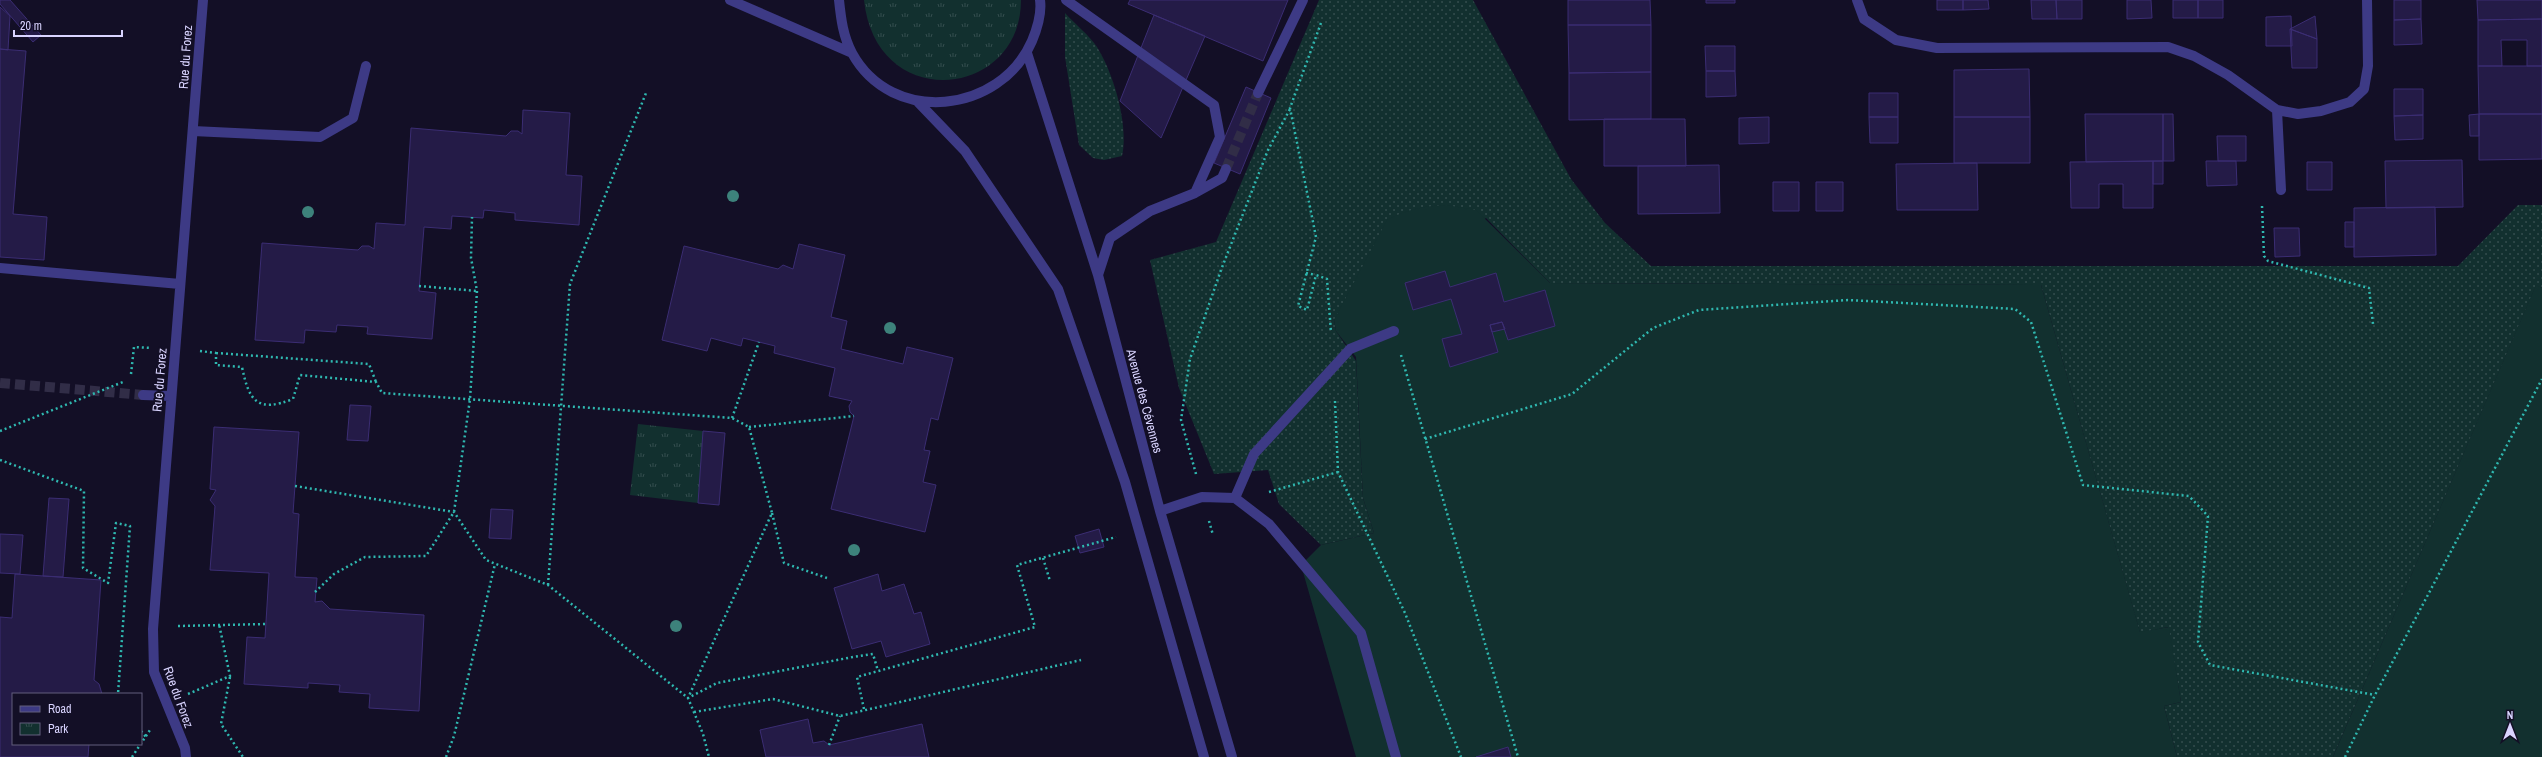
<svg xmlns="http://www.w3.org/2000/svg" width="2542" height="757" font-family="'Archivo Narrow',sans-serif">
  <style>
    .grass { fill: url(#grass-dots) }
    .park { fill: url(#park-tufts) }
    .garden { fill: #12302f }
    .building { fill: #241b47; stroke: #3b2d73 }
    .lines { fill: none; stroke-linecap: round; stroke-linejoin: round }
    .minor-tunnel { stroke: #312d47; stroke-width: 10; stroke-dasharray: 10 5; stroke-linecap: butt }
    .path { stroke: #2fb8b0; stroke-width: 2.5; stroke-dasharray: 2 3; stroke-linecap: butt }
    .minor { stroke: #3d3a85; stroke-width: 10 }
    .tree { fill: #3d827b }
    .labels { text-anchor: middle; stroke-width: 4; stroke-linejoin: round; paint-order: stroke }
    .street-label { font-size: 13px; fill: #d9d4ff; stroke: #130f26 }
  </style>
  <defs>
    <pattern id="grass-dots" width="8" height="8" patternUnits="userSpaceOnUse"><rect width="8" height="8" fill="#12302f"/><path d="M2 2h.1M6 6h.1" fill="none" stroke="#344d4e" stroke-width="1.8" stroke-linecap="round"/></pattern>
    <pattern id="park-tufts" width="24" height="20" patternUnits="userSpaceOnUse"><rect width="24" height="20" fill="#12302f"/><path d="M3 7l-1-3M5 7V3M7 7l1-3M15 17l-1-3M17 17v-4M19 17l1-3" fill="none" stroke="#344d4e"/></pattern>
  </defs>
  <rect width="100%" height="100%" fill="#130f26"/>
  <!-- grass -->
  <path class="grass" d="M 1319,0 L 1473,0 L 1571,179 L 1605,223 L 1651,266 L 2458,266 L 2518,205 L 2542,205 L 2542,288 L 2536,286 L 2333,757 L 2177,757 L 2164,706 L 2181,702 L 2168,627 L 2140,633 L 2041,285 L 1550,283 L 1486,218 L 1334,320 L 1336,331 L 1356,361 L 1363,498 L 1374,533 L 1321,545 L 1279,504 L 1268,470 L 1214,474 L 1179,388 L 1150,260 L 1216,242 Z
    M 1065,13 C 1075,24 1089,35 1097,47 C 1114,74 1129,126 1122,156 L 1104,160 L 1093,158 L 1079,145 L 1065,57 Z"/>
  <!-- park -->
  <path class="park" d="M 864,0 L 1021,0 C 1021,99 876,114 864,0 Z
    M 638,424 L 703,431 L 698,503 L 630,495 Z"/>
  <!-- garden -->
  <path class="garden" d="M 1446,205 L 1476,210 L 1550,283 L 2041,285 L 2140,632 L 2169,627 L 2181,702 L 2164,706 L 2177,757 L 1356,757 L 1301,565 L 1321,545 L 1374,533 L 1363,498 L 1356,357 L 1336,331 L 1334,320 L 1387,220 C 1407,209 1425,206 1446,205 Z
    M 2536,285 L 2542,288 L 2542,757 L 2333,757 Z"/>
  <!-- building -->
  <path class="building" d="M 0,0 L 10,0 L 41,35 L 33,42 L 0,4 Z
    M 1130,0 L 1288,0 L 1263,61 L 1128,4 Z
    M 1568,0 L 1650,0 L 1651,25 L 1568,25 Z
    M 1706,0 L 1735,0 L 1735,3 L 1706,3 Z
    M 1937,0 L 1963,0 L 1963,10 L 1937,10 Z
    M 1963,0 L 1988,0 L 1989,9 L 1963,10 Z
    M 2031,0 L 2056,0 L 2057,19 L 2032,19 Z
    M 2056,0 L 2082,0 L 2082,19 L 2057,19 Z
    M 2127,0 L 2151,0 L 2152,18 L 2127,19 Z
    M 2173,0 L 2198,0 L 2198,18 L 2173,18 Z
    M 2198,0 L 2223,0 L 2223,18 L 2198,18 Z
    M 2394,0 L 2421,0 L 2421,19 L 2394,20 Z
    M 2477,0 L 2542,0 L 2542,19 L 2478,20 Z
    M 0,7 L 10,16 L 8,50 L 0,49 Z
    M 1154,15 L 1205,36 L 1161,138 L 1120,101 Z
    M 2291,16 L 2292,46 L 2266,46 L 2266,17 Z
    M 2315,16 L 2317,39 L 2290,29 L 2292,28 Z
    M 2421,19 L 2422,44 L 2394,45 L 2394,20 Z
    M 2542,19 L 2542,66 L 2527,66 L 2527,40 L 2501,40 L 2502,66 L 2478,66 L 2478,20 Z
    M 1568,25 L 1651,25 L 1651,72 L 1569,73 Z
    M 2290,29 L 2317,39 L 2317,68 L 2292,68 Z
    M 1705,46 L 1735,46 L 1735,71 L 1706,71 Z
    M 0,49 L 26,51 L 13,214 L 47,217 L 44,260 L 0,257 Z
    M 2478,66 L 2542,66 L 2542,114 L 2479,114 Z
    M 2029,69 L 2030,117 L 1954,117 L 1954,70 Z
    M 1706,71 L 1735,71 L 1736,96 L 1706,97 Z
    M 1651,72 L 1651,119 L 1569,120 L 1569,73 Z
    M 1246,87 L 1271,98 L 1240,174 L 1214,163 Z
    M 2394,89 L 2423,89 L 2423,115 L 2394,116 Z
    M 1869,93 L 1898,93 L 1898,117 L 1869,117 Z
    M 523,110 L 570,113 L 566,175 L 582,176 L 579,225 L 515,220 L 515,213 L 484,210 L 483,218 L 452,216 L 451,229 L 424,227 L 419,291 L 436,293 L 432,339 L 367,334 L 368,327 L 337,325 L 336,332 L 305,330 L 304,343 L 255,340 L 262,243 L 358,250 L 362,246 L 369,246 L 374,249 L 376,223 L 405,225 L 411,128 L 506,136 L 511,131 L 518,131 L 522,134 Z
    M 2085,114 L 2163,114 L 2163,161 L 2086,162 Z
    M 2163,114 L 2173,114 L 2174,161 L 2163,161 Z
    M 2479,114 L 2542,114 L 2542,159 L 2479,160 Z
    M 2479,114 L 2479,136 L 2470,136 L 2469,115 Z
    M 2423,115 L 2423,139 L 2395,140 L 2394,116 Z
    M 1769,117 L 1769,143 L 1739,144 L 1739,118 Z
    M 1869,117 L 1898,117 L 1898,143 L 1870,143 Z
    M 1954,117 L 2030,117 L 2030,163 L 1954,163 Z
    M 1604,119 L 1685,119 L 1686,166 L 1604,166 Z
    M 2217,136 L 2246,136 L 2246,161 L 2218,161 Z
    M 2462,160 L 2463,207 L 2386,208 L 2385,161 Z
    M 2153,161 L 2163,161 L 2163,184 L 2153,184 Z
    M 2153,161 L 2153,208 L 2123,208 L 2123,184 L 2099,184 L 2099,208 L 2071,208 L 2070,162 Z
    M 2206,161 L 2236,161 L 2237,185 L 2207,186 Z
    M 2307,162 L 2332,162 L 2332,190 L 2307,190 Z
    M 1977,163 L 1978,210 L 1897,210 L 1896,164 Z
    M 1719,165 L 1720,213 L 1638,214 L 1638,166 Z
    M 1773,182 L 1799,182 L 1799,211 L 1773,211 Z
    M 1816,182 L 1843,182 L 1843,211 L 1816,211 Z
    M 2435,207 L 2436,255 L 2354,257 L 2354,208 Z
    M 2345,222 L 2354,222 L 2354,247 L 2345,247 Z
    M 2274,228 L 2299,228 L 2300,256 L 2275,257 Z
    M 799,244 L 845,255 L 831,317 L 847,321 L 841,349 L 903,364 L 907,347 L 953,358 L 938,420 L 931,418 L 924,450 L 930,451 L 923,482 L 936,485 L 925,532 L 831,509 L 854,416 L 850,412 L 849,406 L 852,401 L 829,396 L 835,368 L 774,353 L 775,346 L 743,338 L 741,346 L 711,338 L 707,351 L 662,340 L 684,246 L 778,269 L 783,265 L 793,269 Z
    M 1445,271 L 1450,287 L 1496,273 L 1504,302 L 1545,290 L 1555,326 L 1508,340 L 1502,322 L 1490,325 L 1498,352 L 1450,367 L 1442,339 L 1462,334 L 1451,299 L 1413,310 L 1405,283 Z
    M 1502,322 L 1505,329 L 1492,332 L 1490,325 Z
    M 350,405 L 371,406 L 368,441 L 347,440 Z
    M 214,427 L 299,432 L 293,513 L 299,514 L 295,577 L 317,578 L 315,602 L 322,601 L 330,609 L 424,615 L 419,711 L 369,708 L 370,694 L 339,692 L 340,685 L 308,683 L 308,688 L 244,684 L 247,637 L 265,638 L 269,573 L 210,570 L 215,506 L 210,500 L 216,490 L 210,489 Z
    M 703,431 L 725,433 L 719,505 L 698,503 Z
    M 49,498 L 69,499 L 63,577 L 43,576 Z
    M 491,509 L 513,510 L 511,539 L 489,538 Z
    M 1099,529 L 1104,547 L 1080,553 L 1075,536 Z
    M 0,534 L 23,535 L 20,574 L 0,573 Z
    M 15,574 L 101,580 L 94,680 L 99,684 L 102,694 L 13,694 L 13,744 L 89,744 L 88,757 L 0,757 L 0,617 L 12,618 Z
    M 878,574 L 882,591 L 904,584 L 914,614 L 921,612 L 930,644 L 886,657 L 881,641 L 852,649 L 834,588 Z
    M 808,719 L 813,743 L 824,741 L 829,745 L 922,724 L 929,757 L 766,757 L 760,730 Z
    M 1508,747 L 1511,757 L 1476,757 Z"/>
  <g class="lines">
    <!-- minor-tunnel -->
    <path class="minor-tunnel" d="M 1226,169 L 1258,93
      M 0,383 L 143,395"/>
    <!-- path -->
    <path class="path" d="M 1321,23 L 1290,108 L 1316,237 L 1298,306 L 1307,310 L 1316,275 L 1327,279 L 1331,332
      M 2262,206 L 2264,256 L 2268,261 L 2369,288 L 2373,324
      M 1306,273 L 1316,275
      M 419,286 L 477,291
      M 200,351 L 216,353 L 216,365 L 242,367 C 249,401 257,413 293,399 L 300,375 L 376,382 L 382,393 L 732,418 L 749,427 L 772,513 L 688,698 L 717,683 L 853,657 L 873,654 L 878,671
      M 216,353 L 369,364 L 376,382
      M 1401,355 L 1518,757
      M 131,374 L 134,347 L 151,348
      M 1335,401 L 1338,472 L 1405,613 L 1461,757
      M 732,418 L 759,342
      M 749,427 L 854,416
      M 0,431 L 123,382
      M 1425,439 L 1572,394 L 1653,328 L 1699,310 L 1848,300 L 2015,309 L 2031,322 L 2083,485 L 2189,496 L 2208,516 L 2198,642 L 2210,665 L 2375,695
      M 0,460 L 84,491 L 83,568 L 108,583 L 116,523 L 130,526 L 118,694
      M 1196,474 L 1181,420 L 1190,359 L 1221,270 L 1268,150 L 1290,109
      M 295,486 L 454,512 L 486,560 L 548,585 L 688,698 L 703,734 L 709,757
      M 1269,492 L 1338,472
      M 772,513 L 784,563 L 827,578
      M 1209,521 L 1213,535
      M 1043,558 L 1050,581
      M 548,585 L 570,284 L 646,93
      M 315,592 L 334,574 L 365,557 L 426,556 L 454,512 L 470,399 L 477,291 L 471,258 L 472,217
      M 178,626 L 266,624
      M 230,677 L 221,724 L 243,757
      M 188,694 L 230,676 L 219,624
      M 864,709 L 857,677 L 1035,627 L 1017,565 L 1116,537
      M 694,712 L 773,699 L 840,716 L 1081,660
      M 141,731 L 146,737
      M 829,745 L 840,716
      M 132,757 L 150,730
      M 446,757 L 454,736 L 495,564
      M 2345,757 L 2375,695 L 2542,379"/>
    <!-- minor -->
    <path class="minor" d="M 730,0 L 852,53
      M 839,0 C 841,19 843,36 852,53 C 892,126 1000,114 1032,41 C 1037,29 1042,14 1040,0
      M 1066,0 L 1214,105 L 1220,137 L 1195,193 L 1150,211 L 1110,238 L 1098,275
      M 1857,0 L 1864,19 L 1896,40 L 1937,48 L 2168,47 L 2194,56 L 2228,75 L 2277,110 L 2298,114 L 2321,111 L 2350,102 L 2364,89 L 2368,66 L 2367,0
      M 1027,53 L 1098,275 L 1160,511 L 1232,757
      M 1258,93 L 1303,0
      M 917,101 L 965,151 L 1058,289 L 1125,482 L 1204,757
      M 2277,110 L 2281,190
      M 193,131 L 320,137 L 353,118 L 366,66
      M 1195,193 L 1222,178 L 1226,169
      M 0,268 L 180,284
      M 143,395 L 170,396
      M 1235,498 L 1254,454 L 1350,349 L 1394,331
      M 1160,511 L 1202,497 L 1235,498 L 1269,524 L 1361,633 L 1396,757
      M 186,757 L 185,748 L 154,672 L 153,629 L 203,0"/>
  </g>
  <!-- trees -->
  <g class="tree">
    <circle cx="733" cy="196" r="6"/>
    <circle cx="308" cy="212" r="6"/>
    <circle cx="890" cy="328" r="6"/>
    <circle cx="854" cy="550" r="6"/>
    <circle cx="676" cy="626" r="6"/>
  </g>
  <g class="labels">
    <!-- street labels -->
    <g class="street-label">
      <text transform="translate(185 57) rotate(-86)" y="5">Rue du Forez</text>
      <text transform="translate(159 380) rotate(-85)" y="5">Rue du Forez</text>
      <text transform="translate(1145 401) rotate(75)" y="5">Avenue des Cévennes</text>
      <text transform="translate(179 697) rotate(70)" y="5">Rue du Forez</text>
    </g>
  </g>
  <!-- legend -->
  <rect x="12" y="693" width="130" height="52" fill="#130f26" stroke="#625e7d"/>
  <rect x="20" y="706" width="20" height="6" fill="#3d3a85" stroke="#625e7d"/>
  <text x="48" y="713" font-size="12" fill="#d9d4ff">Road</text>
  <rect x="20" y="723" width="20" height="12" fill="url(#park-tufts)" stroke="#625e7d"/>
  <text x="48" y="733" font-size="12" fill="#d9d4ff">Park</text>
  <!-- north arrow -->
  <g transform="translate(2510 725)" stroke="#130f26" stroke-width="3" paint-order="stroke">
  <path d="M0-3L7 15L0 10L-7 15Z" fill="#d9d4ff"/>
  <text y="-6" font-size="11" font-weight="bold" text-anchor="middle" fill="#d9d4ff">N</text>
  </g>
  <!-- scale -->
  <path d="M14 30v6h108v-6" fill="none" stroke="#d9d4ff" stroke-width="2"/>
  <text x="20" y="30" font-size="12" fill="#d9d4ff" stroke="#130f26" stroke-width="3" paint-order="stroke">20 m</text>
</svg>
